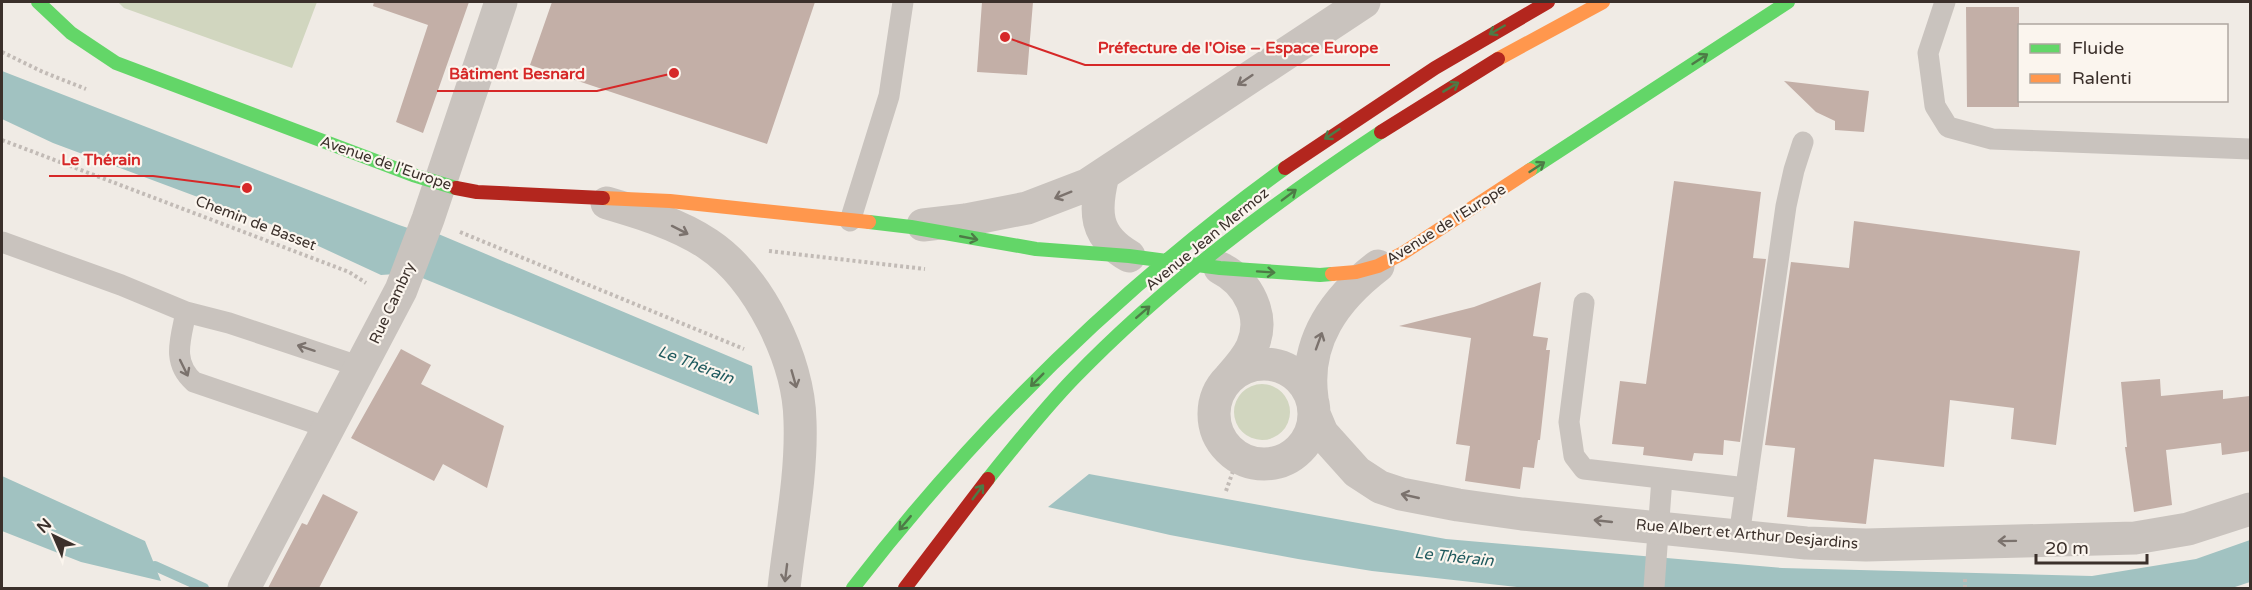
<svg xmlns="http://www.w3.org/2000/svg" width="2252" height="590" font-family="'Varela Round',sans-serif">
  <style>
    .green { fill: #d1d6bf }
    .water { fill: #a1c2c1 }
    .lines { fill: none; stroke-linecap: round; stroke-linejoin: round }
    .stream { stroke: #a1c2c1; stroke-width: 10 }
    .building { fill: #c3afa7 }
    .path { stroke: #c2bbb6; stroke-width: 4; stroke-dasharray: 3 3; stroke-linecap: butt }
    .lane { stroke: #c9c3be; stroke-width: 21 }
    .street { stroke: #c9c3be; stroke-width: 33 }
    .fast { stroke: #63d668; stroke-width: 14 }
    .slow { stroke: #ff974d; stroke-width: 14 }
    .jam { stroke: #b3261e; stroke-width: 14 }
    .oneway { stroke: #4d7b46 }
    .oneway2 { stroke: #7b726d }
    .labels { text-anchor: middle; stroke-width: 4.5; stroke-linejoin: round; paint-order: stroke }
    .street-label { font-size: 15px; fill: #3b302b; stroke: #fbf5ee }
    .water-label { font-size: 16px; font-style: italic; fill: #1f5a5e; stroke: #fbf5ee }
    .leader { fill: none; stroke: #d62828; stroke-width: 2 }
    .callout-dot { fill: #d62828; stroke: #fbf5ee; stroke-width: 2 }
    .callout-label { font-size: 16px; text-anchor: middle; font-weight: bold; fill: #d62828; stroke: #fbf5ee; stroke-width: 4.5; stroke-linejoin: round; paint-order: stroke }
  </style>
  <rect width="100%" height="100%" fill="#f0ebe5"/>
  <!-- green -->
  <path class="green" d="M 118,2 L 317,2 L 292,68 L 124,8 Z
    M1234 412a28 28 0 1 1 56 0a28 28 0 1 1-56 0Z"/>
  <!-- water -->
  <path class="water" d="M 2,71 L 399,225 L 426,234 L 436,233 L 752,366 L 759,415 L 410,273 L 381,275 L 273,225 L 53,143 L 2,119 Z
    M 1089,474 L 1446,539 L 1782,568 L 2092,576 L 2196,559 L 2250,540 L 2250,582 L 2232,588 L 1526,588 L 1372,571 L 1298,559 L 1170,535 L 1048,507 Z
    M 2,476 L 145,541 L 161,581 L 81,562 L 2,531 Z"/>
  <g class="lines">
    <!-- stream -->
    <path class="stream" d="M 155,566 L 204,588"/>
  </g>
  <!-- building -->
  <path class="building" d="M 374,2 L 469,2 L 423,133 L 396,122 L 428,25 L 373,6 Z
    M 552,2 L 815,2 L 767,144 L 530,65 Z
    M 982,2 L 1033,2 L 1027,75 L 977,72 Z
    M 1966,7 L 2019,7 L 2019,107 L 1967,107 Z
    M 1784,81 L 1869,91 L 1864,132 L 1835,130 L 1835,121 L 1816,112 Z
    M 1674,181 L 1761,192 L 1753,258 L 1766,259 L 1740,442 L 1724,440 L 1723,455 L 1694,453 L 1692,461 L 1643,455 L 1644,447 L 1612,444 L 1620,381 L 1646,384 Z
    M 1854,221 L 2080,251 L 2056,445 L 2011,439 L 2014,408 L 1950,400 L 1944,467 L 1874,459 L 1866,524 L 1787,517 L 1795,448 L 1765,445 L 1791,262 L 1849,268 Z
    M 1541,282 L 1533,336 L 1548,338 L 1546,350 L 1550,350 L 1540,440 L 1538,440 L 1534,468 L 1523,467 L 1520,489 L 1465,481 L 1470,446 L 1456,444 L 1471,338 L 1399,326 L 1474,307 Z
    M 401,349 L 431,365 L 421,384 L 504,426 L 487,488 L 443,464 L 434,481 L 351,438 Z
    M 2160,379 L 2161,396 L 2223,390 L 2223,399 L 2250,396 L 2250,451 L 2222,455 L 2221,443 L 2166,450 L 2172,505 L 2134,512 L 2125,447 L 2127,447 L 2121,382 Z
    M 323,494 L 358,512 L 319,588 L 268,588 L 302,523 L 307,525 Z"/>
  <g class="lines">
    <!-- path -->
    <path class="path" d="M 2,52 L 43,72 L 86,89
      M 2,140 L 349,272 L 366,283
      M 460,232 L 744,349
      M 769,251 L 925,269
      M 1226,491 L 1238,457
      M 1965,588 L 1965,577"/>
    <!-- lane -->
    <path class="lane" d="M 1945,2 L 1928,53 L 1935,106 L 1948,127 L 1992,139 L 2250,149
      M 850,221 L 889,96 L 903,2
      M 2,242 L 121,285 L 186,312 L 229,323 L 361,367
      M 1584,303 L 1569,422 L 1574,456 L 1584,469 L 1746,488
      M 186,312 C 181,338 171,362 194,382 L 329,428
      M 1739,536 L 1786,206 L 1794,170 L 1803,142
      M 1654,588 L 1662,478"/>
    <!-- street -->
    <path class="street" d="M 1103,175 C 1094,211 1094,236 1129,256
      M 607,203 C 641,213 678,224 708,244 C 759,278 799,360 800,421 C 802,475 790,534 784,588
      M 923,225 L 966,220 L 1027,208 L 1087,185 L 1364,2
      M 1220,268 C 1248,282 1266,316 1252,347 C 1247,358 1238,368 1230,377
      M1214 414a50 50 0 1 1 100 0a50 50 0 1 1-100 0Z
      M 1312,398 C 1304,341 1335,299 1378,266
      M 1314,414 L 1322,433 L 1357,472 L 1380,487 L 1401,494 L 1458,505 L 1522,514 L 1806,543 L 1866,545 L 2135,538 L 2188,529 L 2250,509
      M 244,588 L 401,290 L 428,219 L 501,2"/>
    <!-- fast -->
    <path class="fast" d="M 38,2 L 71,33 L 116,63 L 413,175 L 456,188
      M 1530,170 L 1788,2
      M 869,222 L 911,227 L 1036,249 L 1129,256 L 1220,268 L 1320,275 L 1332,274
      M 988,479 C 1016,444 1044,409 1074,378 C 1165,284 1272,204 1381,132
      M 853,588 C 976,429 1122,286 1285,168"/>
    <!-- slow -->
    <path class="slow" d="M 1498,59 L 1603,2
      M 603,198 L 670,201 L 869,222
      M 1332,274 L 1356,272 L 1378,266 L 1403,253 L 1530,170"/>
    <!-- jam -->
    <path class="jam" d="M 1381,132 L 1498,59
      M 1285,168 L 1435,68 L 1548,2
      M 456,188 L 477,192 L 603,198
      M 905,588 L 988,479"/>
  </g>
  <!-- one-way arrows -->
  <defs><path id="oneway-shaft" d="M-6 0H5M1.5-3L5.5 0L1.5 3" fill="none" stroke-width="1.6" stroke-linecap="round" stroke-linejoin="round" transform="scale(1.5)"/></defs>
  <g class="oneway">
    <use href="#oneway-shaft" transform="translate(1497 30) rotate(150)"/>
    <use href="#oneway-shaft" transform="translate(1700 59) rotate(-33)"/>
    <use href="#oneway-shaft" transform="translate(1451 87) rotate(-31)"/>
    <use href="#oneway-shaft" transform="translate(1332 134) rotate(146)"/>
    <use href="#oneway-shaft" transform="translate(1537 167) rotate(-33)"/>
    <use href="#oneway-shaft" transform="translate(1289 195) rotate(-37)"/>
    <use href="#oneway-shaft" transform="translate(969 238) rotate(11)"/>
    <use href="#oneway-shaft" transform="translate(1266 272) rotate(4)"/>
    <use href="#oneway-shaft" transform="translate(1143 312) rotate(-41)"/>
    <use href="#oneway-shaft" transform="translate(1037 380) rotate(135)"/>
    <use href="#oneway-shaft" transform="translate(978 492) rotate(-53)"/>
    <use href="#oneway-shaft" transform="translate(905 523) rotate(130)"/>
  </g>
  <g class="oneway2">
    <use href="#oneway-shaft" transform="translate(1245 80) rotate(146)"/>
    <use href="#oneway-shaft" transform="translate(1063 195) rotate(158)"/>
    <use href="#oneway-shaft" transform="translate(680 230) rotate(27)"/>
    <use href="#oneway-shaft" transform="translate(1319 341) rotate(-70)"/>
    <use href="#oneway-shaft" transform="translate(306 348) rotate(-162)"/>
    <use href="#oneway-shaft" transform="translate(184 368) rotate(64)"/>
    <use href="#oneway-shaft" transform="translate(794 379) rotate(74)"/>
    <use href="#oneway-shaft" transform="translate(1410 496) rotate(-167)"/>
    <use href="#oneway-shaft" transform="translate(1603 521) rotate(-174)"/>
    <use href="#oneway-shaft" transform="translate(2007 541) rotate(179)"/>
    <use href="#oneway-shaft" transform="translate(786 573) rotate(97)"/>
  </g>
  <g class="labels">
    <!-- street labels -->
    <g class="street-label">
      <text transform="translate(386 163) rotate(19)" y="5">Avenue de l'Europe</text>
      <text transform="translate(256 223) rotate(21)" y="5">Chemin de Basset</text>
      <text transform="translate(1446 224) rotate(-32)" y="5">Avenue de l'Europe</text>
      <text transform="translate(1207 239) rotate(-39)" y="5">Avenue Jean Mermoz</text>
      <text transform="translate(392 303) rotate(-65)" y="5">Rue Cambry</text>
      <text transform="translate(1747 534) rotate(5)" y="5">Rue Albert et Arthur Desjardins</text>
    </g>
    <!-- water labels -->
    <g class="water-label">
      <text transform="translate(696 364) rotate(21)" y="6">Le Thérain</text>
      <text transform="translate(1454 556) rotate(6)" y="6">Le Thérain</text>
    </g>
  </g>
  <!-- callouts -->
  <path class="leader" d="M1005 37L1085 65H1390M674 73L597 91H437M247 188L153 176H49"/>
  <g class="callout-dot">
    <circle cx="1005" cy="37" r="6"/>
    <circle cx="674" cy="73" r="6"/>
    <circle cx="247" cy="188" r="6"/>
  </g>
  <g class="callout-label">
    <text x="1238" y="53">Préfecture de l'Oise – Espace Europe</text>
    <text x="517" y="79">Bâtiment Besnard</text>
    <text x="101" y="165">Le Thérain</text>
  </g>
  <!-- border -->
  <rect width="2252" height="590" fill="none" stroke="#3b302b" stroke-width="6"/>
  <!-- legend -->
  <rect x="2018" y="24" width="210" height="78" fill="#fbf5ee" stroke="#aea6a0" stroke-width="1.5"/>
  <rect x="2030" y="44" width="30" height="9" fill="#63d668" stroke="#aea6a0" stroke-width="1.5"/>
  <text x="2072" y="54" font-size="18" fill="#3b302b">Fluide</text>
  <rect x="2030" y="74" width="30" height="9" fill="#ff974d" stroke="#aea6a0" stroke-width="1.5"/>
  <text x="2072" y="84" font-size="18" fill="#3b302b">Ralenti</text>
  <!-- north arrow -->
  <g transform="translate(54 536) rotate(316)" stroke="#fbf5ee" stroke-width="4.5" paint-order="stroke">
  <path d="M0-4.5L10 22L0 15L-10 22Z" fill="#3b302b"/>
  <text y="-9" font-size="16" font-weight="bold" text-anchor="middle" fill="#3b302b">N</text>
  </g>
  <!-- scale -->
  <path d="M2036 554v9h111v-9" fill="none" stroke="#3b302b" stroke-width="3"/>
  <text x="2045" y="554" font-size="18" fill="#3b302b" stroke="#fbf5ee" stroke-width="4.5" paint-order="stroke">20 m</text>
</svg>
